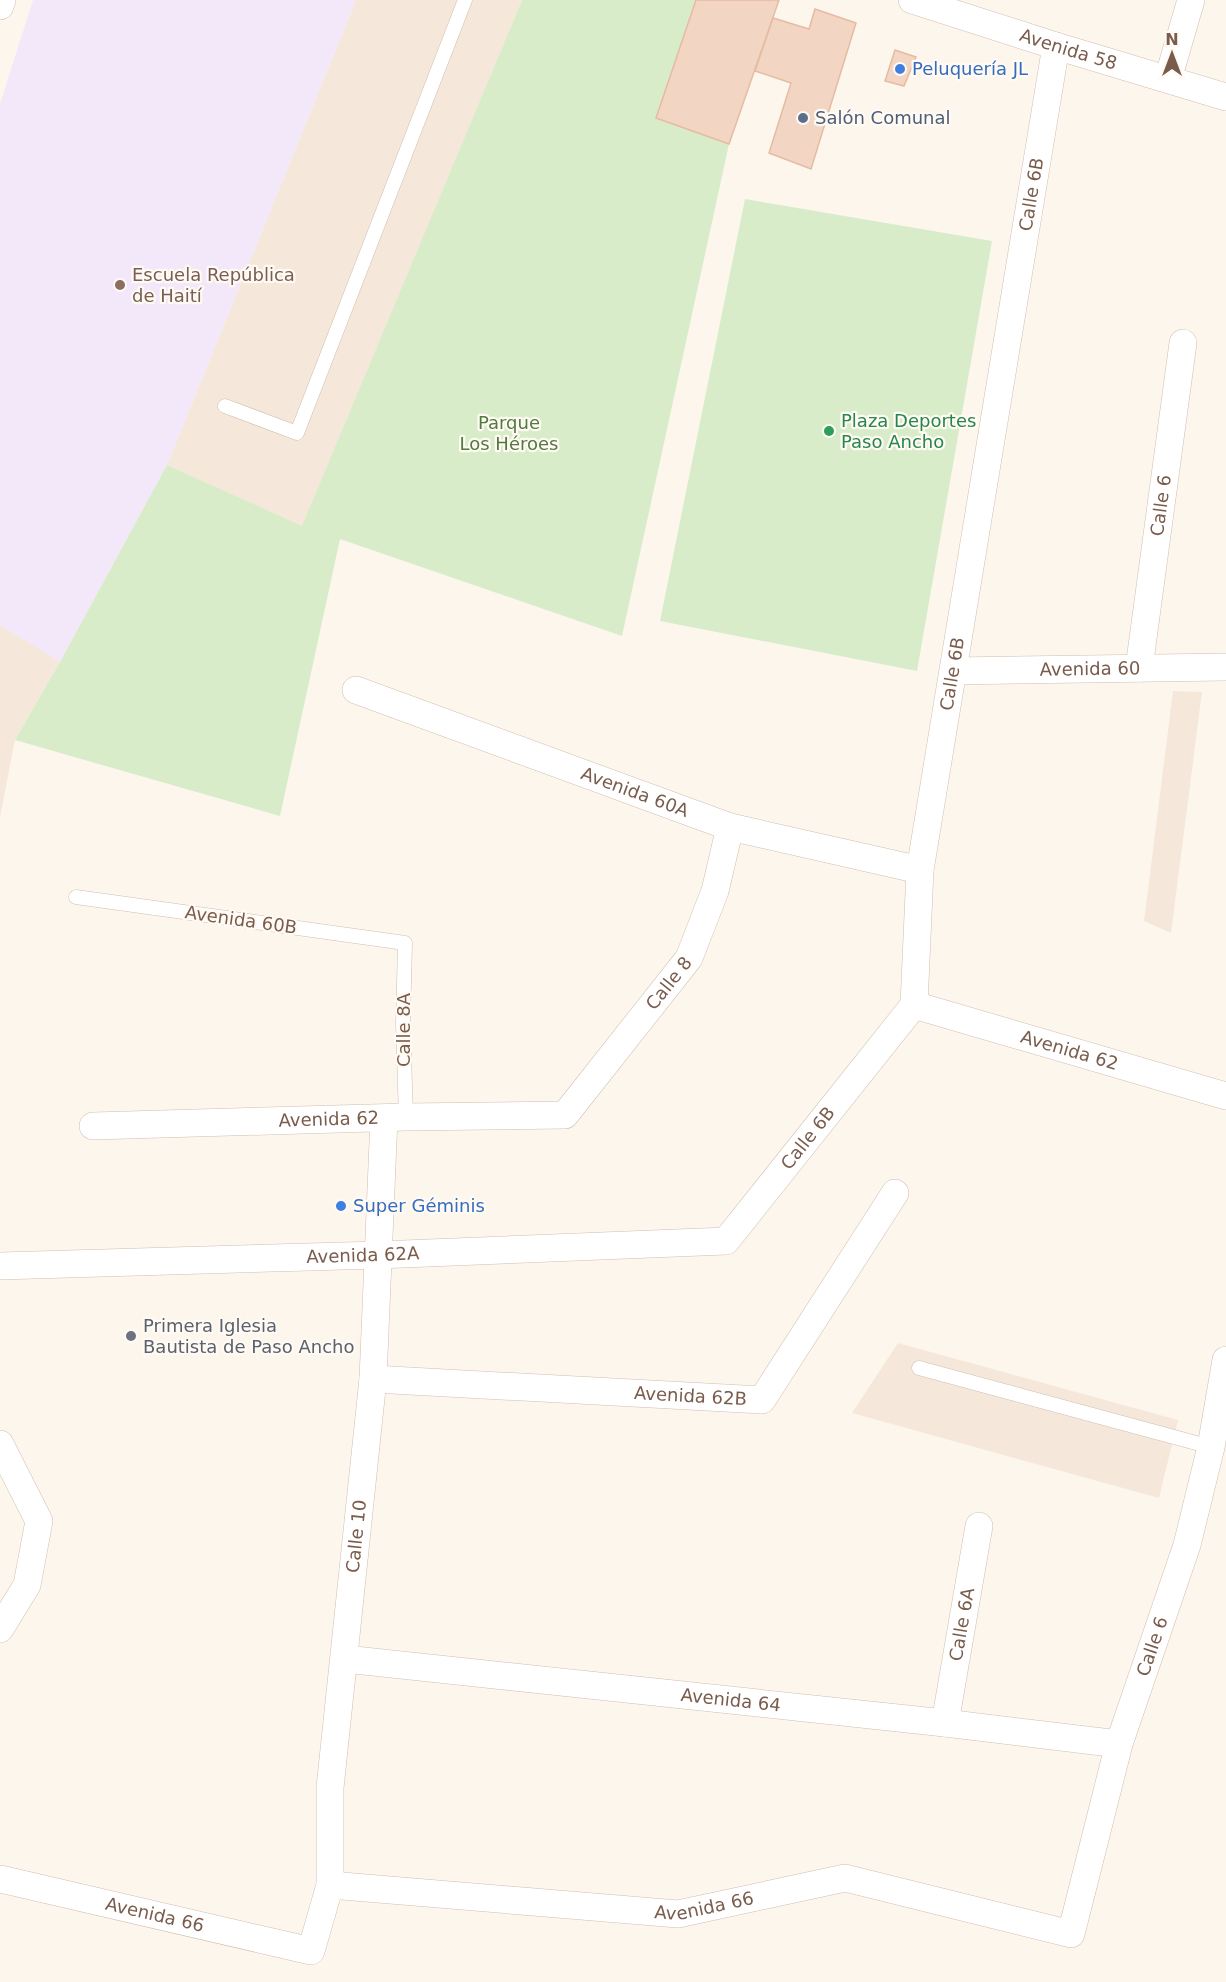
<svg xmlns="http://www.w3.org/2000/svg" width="1226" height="1982" font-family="'DejaVu Sans',sans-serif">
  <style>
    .residential { fill: #f5e8da }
    .education { fill: #f3e8fa }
    .green { fill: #d8ecc9 }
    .building { fill: #f3d5c3; stroke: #e6bba3; stroke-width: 1.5 }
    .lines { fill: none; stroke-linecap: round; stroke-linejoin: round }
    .lane-casing { stroke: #d1beb0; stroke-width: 15 }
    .street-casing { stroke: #d1beb0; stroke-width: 28 }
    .lane { stroke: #fff; stroke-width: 14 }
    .street { stroke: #fff; stroke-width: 27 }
    .shop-dot { fill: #3f7fe0; stroke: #fffaf3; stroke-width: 2 }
    .service-dot { fill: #5c6f8a; stroke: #fffaf3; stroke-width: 2 }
    .education-dot { fill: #8d6e63; stroke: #fffaf3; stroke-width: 2 }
    .leisure-dot { fill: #2e9e5b; stroke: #fffaf3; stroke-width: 2 }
    .worship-dot { fill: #6b7280; stroke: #fffaf3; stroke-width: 2 }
    .labels { text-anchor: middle; stroke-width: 4.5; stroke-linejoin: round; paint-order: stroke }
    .street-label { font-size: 18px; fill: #7a5c4d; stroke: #fffaf3 }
    .shop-label { font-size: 18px; fill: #366cbe; stroke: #fffaf3; text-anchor: start }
    .service-label { font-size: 18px; fill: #4e5e75; stroke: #fffaf3; text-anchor: start }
    .education-label { font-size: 18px; fill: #785e54; stroke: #fffaf3; text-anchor: start }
    .leisure-label { font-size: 18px; fill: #27864d; stroke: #fffaf3; text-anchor: start }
    .park-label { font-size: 18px; fill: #537a41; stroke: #fffaf3 }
    .worship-label { font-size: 18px; fill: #5b616d; stroke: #fffaf3; text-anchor: start }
  </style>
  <rect width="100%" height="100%" fill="#fdf6ec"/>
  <!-- residential -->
  <path class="residential" d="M 356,0 L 522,0 L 302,527 L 167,465 Z
    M 0,624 L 60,662 L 15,740 L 0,817 Z
    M 1173,691 L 1202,692 L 1171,933 L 1144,921 Z
    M 898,1343 L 1178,1420 L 1159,1498 L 852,1413 Z"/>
  <!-- education -->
  <path class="education" d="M 33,0 L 356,0 L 167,465 L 60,662 L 0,625 L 0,104 Z"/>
  <!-- green -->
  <path class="green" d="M 522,0 L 696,0 L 656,118 L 729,144 L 622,636 L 340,539 L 280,816 L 15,740 L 60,662 L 167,465 L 302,526 Z
    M 745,199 L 992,241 L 917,671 L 660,621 Z"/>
  <!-- building -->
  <path class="building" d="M 696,0 L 779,0 L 729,144 L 656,118 Z
    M 815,9 L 856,23 L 811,169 L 769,153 L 791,83 L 755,71 L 773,18 L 809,29 Z
    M 895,50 L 916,57 L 904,86 L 885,81 Z"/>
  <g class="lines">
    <defs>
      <path id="lane" d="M 225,406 L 297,433 L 465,0
        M 76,897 L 405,943 L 403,1024 L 406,1117
        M 919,1368 L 1211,1447"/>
      <g id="street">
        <path id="s1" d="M 912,0 L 1056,46 L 1226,97"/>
        <path d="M 0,6 L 2,0"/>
        <path d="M 1168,79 L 1191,0"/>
        <path id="s2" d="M 1139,668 L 1183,343"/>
        <path id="s3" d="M 954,671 L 1226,667"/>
        <path id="s4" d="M 356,690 L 730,827 L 920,870"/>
        <path id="s5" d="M 914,1005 L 1226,1096"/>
        <path id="s6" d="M 93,1126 L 406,1117 L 565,1115 L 689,958 L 715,891 L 730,827"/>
        <path id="s7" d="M 0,1266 L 378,1255 L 726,1241 L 914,1005 L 920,870 L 1056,46"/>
        <path id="s8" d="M 373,1379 L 762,1400 L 895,1193"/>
        <path d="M 0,1444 L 39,1521 L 27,1585 L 0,1629"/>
        <path id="s9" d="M 345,1659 L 945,1723 L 1119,1744"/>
        <path id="s10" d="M 945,1723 L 979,1526"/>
        <path id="s11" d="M 0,1879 L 311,1951 L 330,1885 L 330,1788 L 373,1379 L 384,1118"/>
        <path id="s12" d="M 330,1885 L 678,1914 L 845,1878 L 1071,1934 L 1119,1744 L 1187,1545 L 1211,1447 L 1226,1360"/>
      </g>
    </defs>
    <!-- lane casing -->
    <use href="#lane" class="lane-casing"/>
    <!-- street casing -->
    <use href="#street" class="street-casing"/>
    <!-- lane -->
    <use href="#lane" class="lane"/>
    <!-- street -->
    <use href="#street" class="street"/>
  </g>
  <!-- markers -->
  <g class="shop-dot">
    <circle cx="900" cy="69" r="6"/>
    <circle cx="341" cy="1206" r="6"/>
  </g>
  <circle class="service-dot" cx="803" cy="118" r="6"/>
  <circle class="education-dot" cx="120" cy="285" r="6"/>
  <circle class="leisure-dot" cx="829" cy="431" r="6"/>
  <circle class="worship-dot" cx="131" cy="1336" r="6"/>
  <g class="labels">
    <!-- street labels -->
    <g class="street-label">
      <text dy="6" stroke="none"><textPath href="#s1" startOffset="164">Avenida 58</textPath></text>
      <text dy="6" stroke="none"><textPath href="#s7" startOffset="1848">Calle 6B</textPath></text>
      <text dy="6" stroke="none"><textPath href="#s2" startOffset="164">Calle 6</textPath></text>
      <text dy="6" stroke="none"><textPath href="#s3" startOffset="136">Avenida 60</textPath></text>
      <text dy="6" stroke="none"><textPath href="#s7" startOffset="1362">Calle 6B</textPath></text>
      <text dy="6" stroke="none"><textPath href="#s4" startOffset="297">Avenida 60A</textPath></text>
      <text transform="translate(241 920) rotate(8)" y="6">Avenida 60B</text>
      <text dy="6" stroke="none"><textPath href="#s6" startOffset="640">Calle 8</textPath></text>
      <text transform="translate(404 1030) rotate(-90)" y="6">Calle 8A</text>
      <text dy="6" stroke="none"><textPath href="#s5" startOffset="162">Avenida 62</textPath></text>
      <text dy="6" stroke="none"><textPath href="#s6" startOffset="236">Avenida 62</textPath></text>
      <text dy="6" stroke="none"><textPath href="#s7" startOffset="858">Calle 6B</textPath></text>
      <text dy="6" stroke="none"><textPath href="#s7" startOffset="363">Avenida 62A</textPath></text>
      <text dy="6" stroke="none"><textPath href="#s8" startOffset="318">Avenida 62B</textPath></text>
      <text dy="6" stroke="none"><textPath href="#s11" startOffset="738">Calle 10</textPath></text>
      <text dy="6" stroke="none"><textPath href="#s10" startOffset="100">Calle 6A</textPath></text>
      <text dy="6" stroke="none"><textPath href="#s12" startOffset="1052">Calle 6</textPath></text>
      <text dy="6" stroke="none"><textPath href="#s9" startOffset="388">Avenida 64</textPath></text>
      <text dy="6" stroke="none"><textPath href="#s12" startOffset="376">Avenida 66</textPath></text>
      <text dy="6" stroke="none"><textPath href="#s11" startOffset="159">Avenida 66</textPath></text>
    </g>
    <!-- shop labels -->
    <g class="shop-label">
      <text x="912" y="75">Peluquería JL</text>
      <text x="353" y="1212">Super Géminis</text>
    </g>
    <!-- service labels -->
    <g class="service-label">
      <text x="815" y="124">Salón Comunal</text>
    </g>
    <!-- education labels -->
    <g class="education-label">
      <text x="132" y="281">Escuela República<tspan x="132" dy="21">de Haití</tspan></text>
    </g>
    <!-- leisure labels -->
    <g class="leisure-label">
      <text x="841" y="427">Plaza Deportes<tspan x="841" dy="21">Paso Ancho</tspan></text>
    </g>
    <!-- park labels -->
    <g class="park-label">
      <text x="509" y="429">Parque<tspan x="509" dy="21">Los Héroes</tspan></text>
    </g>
    <!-- worship labels -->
    <g class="worship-label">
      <text x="143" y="1332">Primera Iglesia<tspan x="143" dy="21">Bautista de Paso Ancho</tspan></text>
    </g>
  </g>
  <!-- north arrow -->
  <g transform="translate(1172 54)" stroke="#fffaf3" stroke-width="4.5" paint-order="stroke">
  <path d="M0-4.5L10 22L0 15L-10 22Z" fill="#7a5c4d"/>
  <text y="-9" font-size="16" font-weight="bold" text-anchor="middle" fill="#7a5c4d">N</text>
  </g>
</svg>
